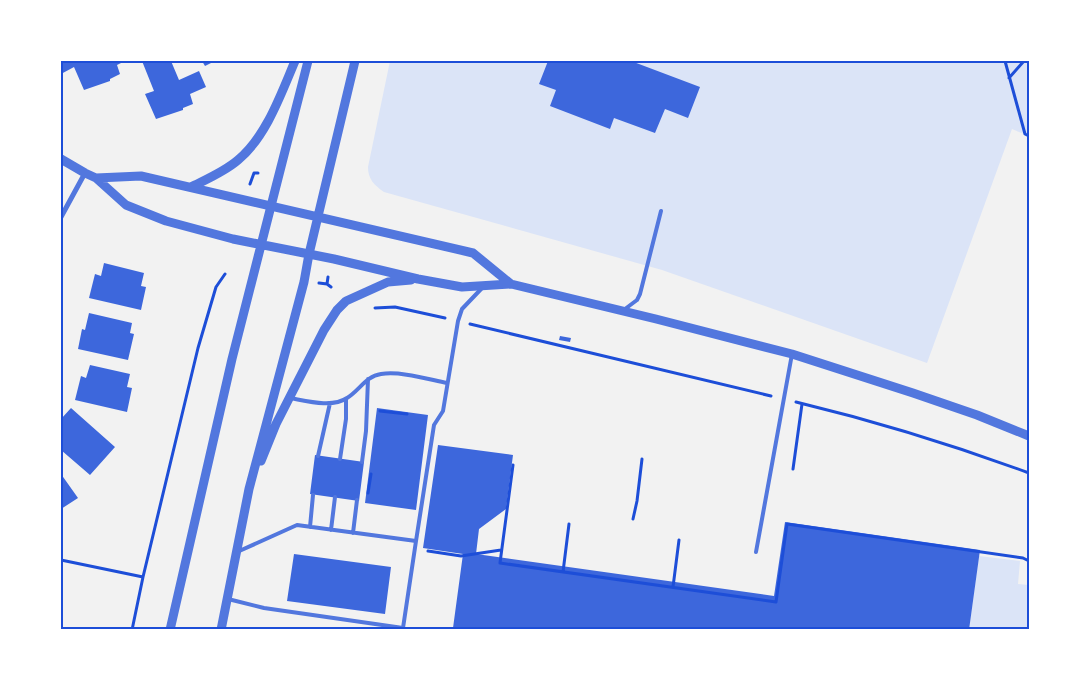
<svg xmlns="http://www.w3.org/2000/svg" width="1090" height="691" font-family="Signika,sans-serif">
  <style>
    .green { fill: #dbe4f7 }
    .building { fill: #3d67dc }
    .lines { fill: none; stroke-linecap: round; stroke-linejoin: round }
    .path { stroke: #1d4ed8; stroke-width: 3 }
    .service { stroke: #5277de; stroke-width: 4 }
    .minor { stroke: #5277de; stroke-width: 5 }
    .tertiary { stroke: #5277de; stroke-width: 9 }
    .neatline { fill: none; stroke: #1d4ed8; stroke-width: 2 }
  </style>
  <rect width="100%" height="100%" fill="#f2f2f2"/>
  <!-- green -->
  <path class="green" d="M 390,61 L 1029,61 L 1029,136 L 1012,129 L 927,363 L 662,270 L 384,192 C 374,185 368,179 368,167 Z
    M 979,556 L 1020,561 L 1018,584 L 1029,585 L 1029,630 L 969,630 Z"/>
  <!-- building -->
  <path class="building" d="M 61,61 L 125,61 L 117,65 L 120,74 L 110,79 L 110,81 L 84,90 L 74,67 L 61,74 Z
    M 142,61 L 171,61 L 179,80 L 199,71 L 206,87 L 190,94 L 193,104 L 183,108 L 183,110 L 156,119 L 145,94 L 154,91 Z
    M 202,61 L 215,61 L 205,66 Z
    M 548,61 L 631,61 L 700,87 L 688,118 L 665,109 L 655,133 L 614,118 L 610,129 L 550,106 L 556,90 L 539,84 Z
    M 104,263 L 144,273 L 141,286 L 146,287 L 141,310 L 89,298 L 95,274 L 101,276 Z
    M 89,313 L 132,323 L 130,333 L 134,334 L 128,360 L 78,349 L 82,329 L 85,330 Z
    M 560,336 L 571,338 L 570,342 L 559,340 Z
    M 90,365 L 130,374 L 127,387 L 132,388 L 127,412 L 75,400 L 81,376 L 86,378 Z
    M 71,408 L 115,447 L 90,475 L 61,450 L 61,419 Z
    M 377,408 L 428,415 L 416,510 L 365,503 Z
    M 438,445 L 513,455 L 506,509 L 479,529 L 476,554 L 774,596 L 785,522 L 980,550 L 969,630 L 468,630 L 453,628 L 463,554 L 423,548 Z
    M 315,455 L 364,462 L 359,501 L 310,494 Z
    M 61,474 L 78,498 L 61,509 Z
    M 294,554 L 391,567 L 385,614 L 287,601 Z"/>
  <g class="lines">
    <!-- path -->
    <path class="path" d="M 1005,61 L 1025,134 L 1029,136
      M 1009,78 L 1024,61
      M 250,184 L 254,173 L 258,173
      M 319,283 L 327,284 L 328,277
      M 327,284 L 331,287
      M 375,308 L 395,307 L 445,318
      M 470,324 L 771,396
      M 796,402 C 875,421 953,445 1029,473
      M 380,411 L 407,414
      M 513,465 L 500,563 L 776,602 L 787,524 L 1023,558 L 1029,561
      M 793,469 L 802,404
      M 368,493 L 371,474
      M 633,519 L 637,501 L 642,459
      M 428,551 L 461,556 L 501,550
      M 61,560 L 143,577
      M 563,572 L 569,524
      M 673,587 L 679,540
      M 132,630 L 143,577 L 198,348 L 216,287 L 225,274"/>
    <!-- service -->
    <path class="service" d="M 625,309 L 637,300 L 640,294 L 661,211
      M 290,398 C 307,401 332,408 347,398 C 359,391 366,376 381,374 C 401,371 427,379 447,383
      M 318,456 L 330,403
      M 340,459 L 346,419 L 346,399
      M 362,462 L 366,431 L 368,379
      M 310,527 L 313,495
      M 331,530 L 335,497
      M 353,533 L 357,500
      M 416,541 L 434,425 L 443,411 L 458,321 L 462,309 L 483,287
      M 756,552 L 792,354
      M 228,599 L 264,608 L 403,628 L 416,541 L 297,525 L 237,552"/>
    <!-- minor -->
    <path class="minor" d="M 61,217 L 85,173"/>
    <!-- tertiary -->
    <path class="tertiary" d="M 61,159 L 85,173 L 96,178 L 126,205 L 166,221 L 233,239 L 334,259 L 418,279 L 462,287 L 511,284 L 656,319 L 792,354 L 913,393 L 977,415 L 1029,436
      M 96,178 L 141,176 L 473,253 L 511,284
      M 191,187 C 207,179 224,172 238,160 C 266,137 281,94 295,61
      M 261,461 L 276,424 L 324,330 L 337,310 L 346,301 L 388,282 L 411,280
      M 170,630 L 232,359 L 308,61
      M 221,630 L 249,489 L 304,282 L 309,254 L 355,61"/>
  </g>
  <!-- border -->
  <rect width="1090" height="691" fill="none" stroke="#ffffff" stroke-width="125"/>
  <rect x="62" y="62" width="966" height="566" class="neatline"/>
</svg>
